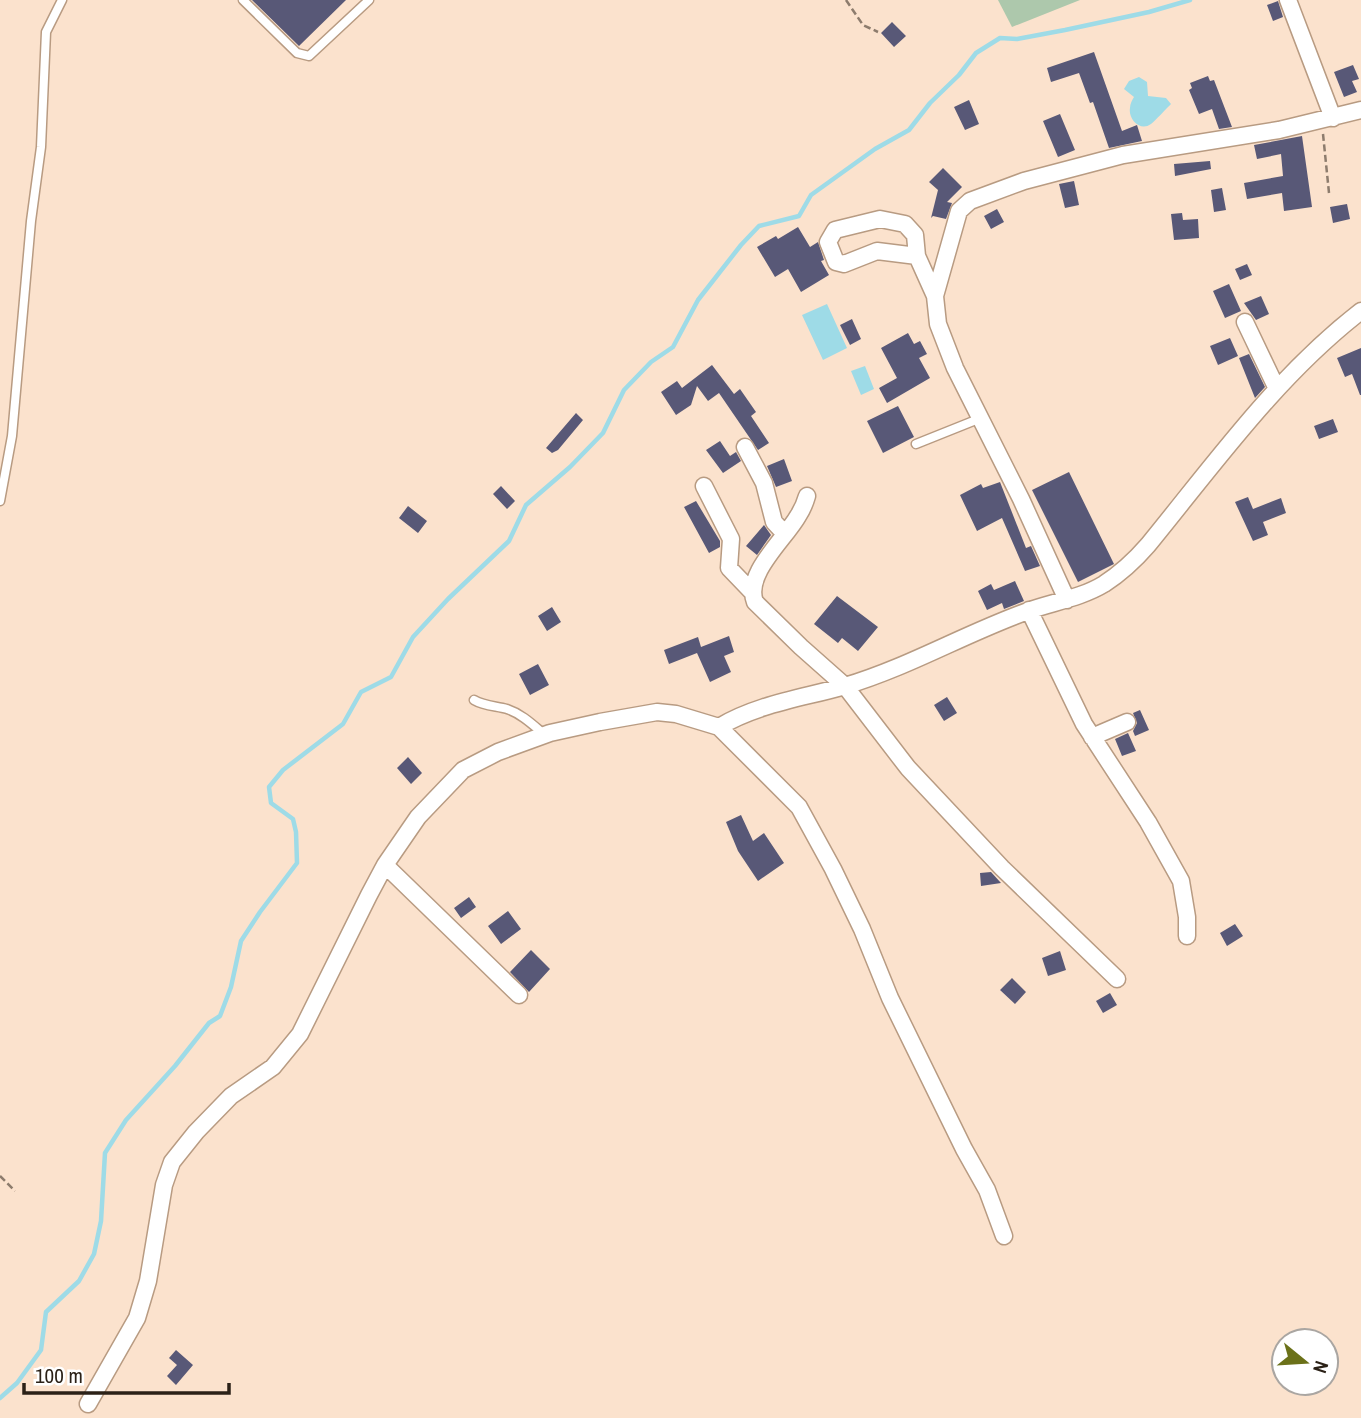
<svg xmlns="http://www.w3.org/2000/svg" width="1361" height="1418" font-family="'Archivo Narrow',sans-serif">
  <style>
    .green { fill: #adc8ac }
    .water { fill: #9edbe7 }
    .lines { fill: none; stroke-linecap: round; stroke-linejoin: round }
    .stream { stroke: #9edbe7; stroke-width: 4.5 }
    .building { fill: #585877 }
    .service-casing { stroke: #b89b82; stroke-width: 11 }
    .minor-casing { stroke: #b89b82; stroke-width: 19 }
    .path { stroke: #8d7c6d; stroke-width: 2.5; stroke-dasharray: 7 3.5; stroke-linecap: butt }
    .service { stroke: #fff; stroke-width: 8 }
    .minor { stroke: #fff; stroke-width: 16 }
  </style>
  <rect width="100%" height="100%" fill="#fbe2cd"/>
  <!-- green -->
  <path class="green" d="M 998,0 L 1080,0 L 1012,27 Z"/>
  <!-- water -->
  <path class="water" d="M 1139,77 L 1147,82 L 1148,96 L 1166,98 L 1171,104 C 1168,107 1154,122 1151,124 C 1140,132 1128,119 1130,108 C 1130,104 1132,100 1134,97 L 1124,89 L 1129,81 Z
    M 827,304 L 847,348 L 823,360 L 802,315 Z
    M 865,366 L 874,389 L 861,395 L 851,371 Z"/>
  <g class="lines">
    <!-- stream -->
    <path class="stream" d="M 0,1398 L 17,1383 L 41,1350 L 46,1312 L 79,1281 L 94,1254 L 101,1221 L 105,1153 L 126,1120 L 175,1066 L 209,1023 L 220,1016 L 231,987 L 241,941 L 260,912 L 297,863 L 296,832 L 293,819 L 271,803 L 269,787 L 283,770 L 343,724 L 361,692 L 391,677 L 413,637 L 448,599 L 509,541 L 526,505 L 570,467 L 603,433 L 624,390 L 651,362 L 673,347 L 698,300 L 741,245 L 759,226 L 799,216 L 811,195 L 875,149 L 909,130 L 930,103 L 959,75 L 976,53 L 1000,38 L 1017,39 L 1065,30 L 1149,12 L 1190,0"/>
  </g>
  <!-- building -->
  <path class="building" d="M 252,0 L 346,0 L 299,46 Z
    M 1278,1 L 1283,17 L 1273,21 L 1267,5 Z
    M 892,22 L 906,36 L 894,47 L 881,33 Z
    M 1094,52 L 1122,131 L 1137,125 L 1142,141 L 1109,148 L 1093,102 L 1090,103 L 1079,73 L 1051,82 L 1047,68 Z
    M 1353,65 L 1359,79 L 1352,81 L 1357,92 L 1344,97 L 1334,72 Z
    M 1208,76 L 1210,81 L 1214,80 L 1232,127 L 1219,129 L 1212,109 L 1199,114 L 1189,90 L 1192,88 L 1190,83 Z
    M 969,100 L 979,124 L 965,130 L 954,107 Z
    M 1060,114 L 1075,150 L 1058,157 L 1043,121 Z
    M 1302,136 L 1312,207 L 1284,211 L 1282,193 L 1247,199 L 1244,183 L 1283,176 L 1281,154 L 1257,159 L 1254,145 Z
    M 1210,161 L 1211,169 L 1175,176 L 1174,164 Z
    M 943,168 L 962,187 L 947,202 L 952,203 L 946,219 L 933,216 L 931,218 L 938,190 L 929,182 Z
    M 1074,181 L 1079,205 L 1065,208 L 1059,184 Z
    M 1222,188 L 1226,210 L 1214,212 L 1211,190 Z
    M 1347,204 L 1350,219 L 1333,223 L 1330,207 Z
    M 997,209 L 1004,222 L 991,229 L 984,216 Z
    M 1182,213 L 1183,220 L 1198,219 L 1199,238 L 1174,240 L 1171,214 Z
    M 798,227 L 810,247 L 818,242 L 824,260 L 821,261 L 829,275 L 801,292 L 788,269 L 775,277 L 757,247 L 776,236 L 778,239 Z
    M 1247,264 L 1252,275 L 1240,280 L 1235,269 Z
    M 1229,284 L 1241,311 L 1225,318 L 1213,291 Z
    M 1261,296 L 1269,314 L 1256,320 L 1244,303 Z
    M 852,319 L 861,339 L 850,345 L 840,325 Z
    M 908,333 L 914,344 L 920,341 L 927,354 L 919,358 L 930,378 L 887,403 L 879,388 L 897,378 L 881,348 Z
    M 1230,338 L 1238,356 L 1218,365 L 1210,346 Z
    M 1361,348 L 1361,395 L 1360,395 L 1352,374 L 1345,377 L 1337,358 Z
    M 1249,354 L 1265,387 L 1255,398 L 1239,358 Z
    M 712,365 L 734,394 L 740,389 L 756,412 L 751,416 L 769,443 L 758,450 L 719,393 L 708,401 L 697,386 L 691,405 L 676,415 L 661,392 L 677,381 L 682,388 Z
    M 898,406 L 914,437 L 883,453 L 867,421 Z
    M 576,413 L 583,420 L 558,450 L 552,453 L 546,448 Z
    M 1333,419 L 1338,432 L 1319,439 L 1314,426 Z
    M 720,441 L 730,456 L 736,452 L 741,461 L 723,473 L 706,450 Z
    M 784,459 L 792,481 L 776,487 L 767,466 Z
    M 1069,472 L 1114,564 L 1078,582 L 1032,490 Z
    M 1000,482 L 1026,548 L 1031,546 L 1040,566 L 1025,571 L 1002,518 L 977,531 L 960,495 L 981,484 L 983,488 Z
    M 501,486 L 515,501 L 507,509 L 493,494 Z
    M 1248,497 L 1253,509 L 1281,498 L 1286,513 L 1263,522 L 1268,535 L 1253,541 L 1235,502 Z
    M 696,501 L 720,541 L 720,547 L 709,553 L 684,507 Z
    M 408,506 L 427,521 L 418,533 L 399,518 Z
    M 764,525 L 771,535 L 757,555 L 746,546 Z
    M 1015,581 L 1024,601 L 1004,609 L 1002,603 L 987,610 L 978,591 L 991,584 L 994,590 Z
    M 837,596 L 878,627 L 858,651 L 842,638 L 838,643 L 814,624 Z
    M 552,607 L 561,622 L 547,631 L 538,616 Z
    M 729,636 L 734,652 L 724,656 L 731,672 L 710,682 L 697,653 L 669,664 L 664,650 L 698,637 L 701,647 Z
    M 538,664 L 549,685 L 530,695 L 519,674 Z
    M 947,697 L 957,713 L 944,721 L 934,705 Z
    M 1140,710 L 1149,730 L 1135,736 L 1133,731 L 1137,723 L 1133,713 Z
    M 1128,733 L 1136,751 L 1122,756 L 1115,739 Z
    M 408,757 L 422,773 L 411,784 L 397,768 Z
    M 741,815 L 753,841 L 764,833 L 784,863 L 758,881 L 738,851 L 726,822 Z
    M 991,872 L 1001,883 L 981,886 L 980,873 Z
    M 469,897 L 476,907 L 461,918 L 454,908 Z
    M 508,911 L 521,929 L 501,944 L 488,926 Z
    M 1235,924 L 1243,936 L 1227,946 L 1220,933 Z
    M 531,950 L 550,969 L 529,992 L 510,972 Z
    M 1060,951 L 1066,970 L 1048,976 L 1042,958 Z
    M 1012,978 L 1026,992 L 1015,1004 L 1000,990 Z
    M 1110,993 L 1117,1005 L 1103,1013 L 1096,1001 Z
    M 176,1350 L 193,1365 L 176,1385 L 167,1376 L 177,1365 L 169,1358 Z"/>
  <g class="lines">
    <defs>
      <path id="service" d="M 243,0 L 297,53 L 309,56 L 369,0
        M 916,444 L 981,418
        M 0,501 L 12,436 L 31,221 L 41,147 L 46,32 L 62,0
        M 474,700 C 484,706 496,706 507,709 C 522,714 533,725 545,735"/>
      <path id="minor" d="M 1288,0 L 1333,118
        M 917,256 L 877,251 L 844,264 L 836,262 L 828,242 L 835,230 L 880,219 L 905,224 L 915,235 L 917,256 L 935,296
        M 1245,322 L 1277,389
        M 745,447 L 764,483 L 774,522 L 785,534
        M 704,486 L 731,539 L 729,568 L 753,593
        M 807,496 C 805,503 802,510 798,516 C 785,539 744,574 755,602 L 801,647 L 845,686 L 908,768 L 1002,868 L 1117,979
        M 1067,600 L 1021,499 L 955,368 L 938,324 L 935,296 L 959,211 L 970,201 L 1024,181 L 1123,155 L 1279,130 L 1361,110
        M 1029,610 L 1084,724 L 1148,822 L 1181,881 L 1187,917 L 1187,936
        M 719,727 C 757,704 803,698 845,686 C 909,667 966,633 1028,611 C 1053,602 1081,598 1104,584 C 1121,573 1135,560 1148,545 C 1215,463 1277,376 1361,311
        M 1092,737 L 1127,722
        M 385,865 L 519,995
        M 88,1404 L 137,1318 L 148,1281 L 164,1185 L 172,1162 L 196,1132 L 231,1096 L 273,1067 L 300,1034 L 369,895 L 385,865 L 418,817 L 463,770 L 498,752 L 550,733 L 600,722 L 657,712 L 676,714 L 719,727 L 799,807 L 833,869 L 862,929 L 890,998 L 964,1149 L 987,1190 L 1004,1236"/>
    </defs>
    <!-- service casing -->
    <use href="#service" class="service-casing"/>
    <!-- minor casing -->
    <use href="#minor" class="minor-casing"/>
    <!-- path -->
    <path class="path" d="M 846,0 L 863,25 L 878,32
      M 1323,134 L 1329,193
      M 0,1176 L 15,1191"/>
    <!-- service -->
    <use href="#service" class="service"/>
    <!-- minor -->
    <use href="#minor" class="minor"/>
  </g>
  <!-- north arrow -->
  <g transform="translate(1305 1362) rotate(108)"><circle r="33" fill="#ffffff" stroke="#aaa6a2" stroke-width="2"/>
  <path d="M0-5L12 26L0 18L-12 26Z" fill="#6b7119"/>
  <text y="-10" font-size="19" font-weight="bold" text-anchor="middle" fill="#2b2117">N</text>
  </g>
  <!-- scale -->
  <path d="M24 1383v10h205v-10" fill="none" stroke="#2b2117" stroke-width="3.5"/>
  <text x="35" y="1383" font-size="21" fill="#2b2117" stroke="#ffffff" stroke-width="5" paint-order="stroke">100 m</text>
</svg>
